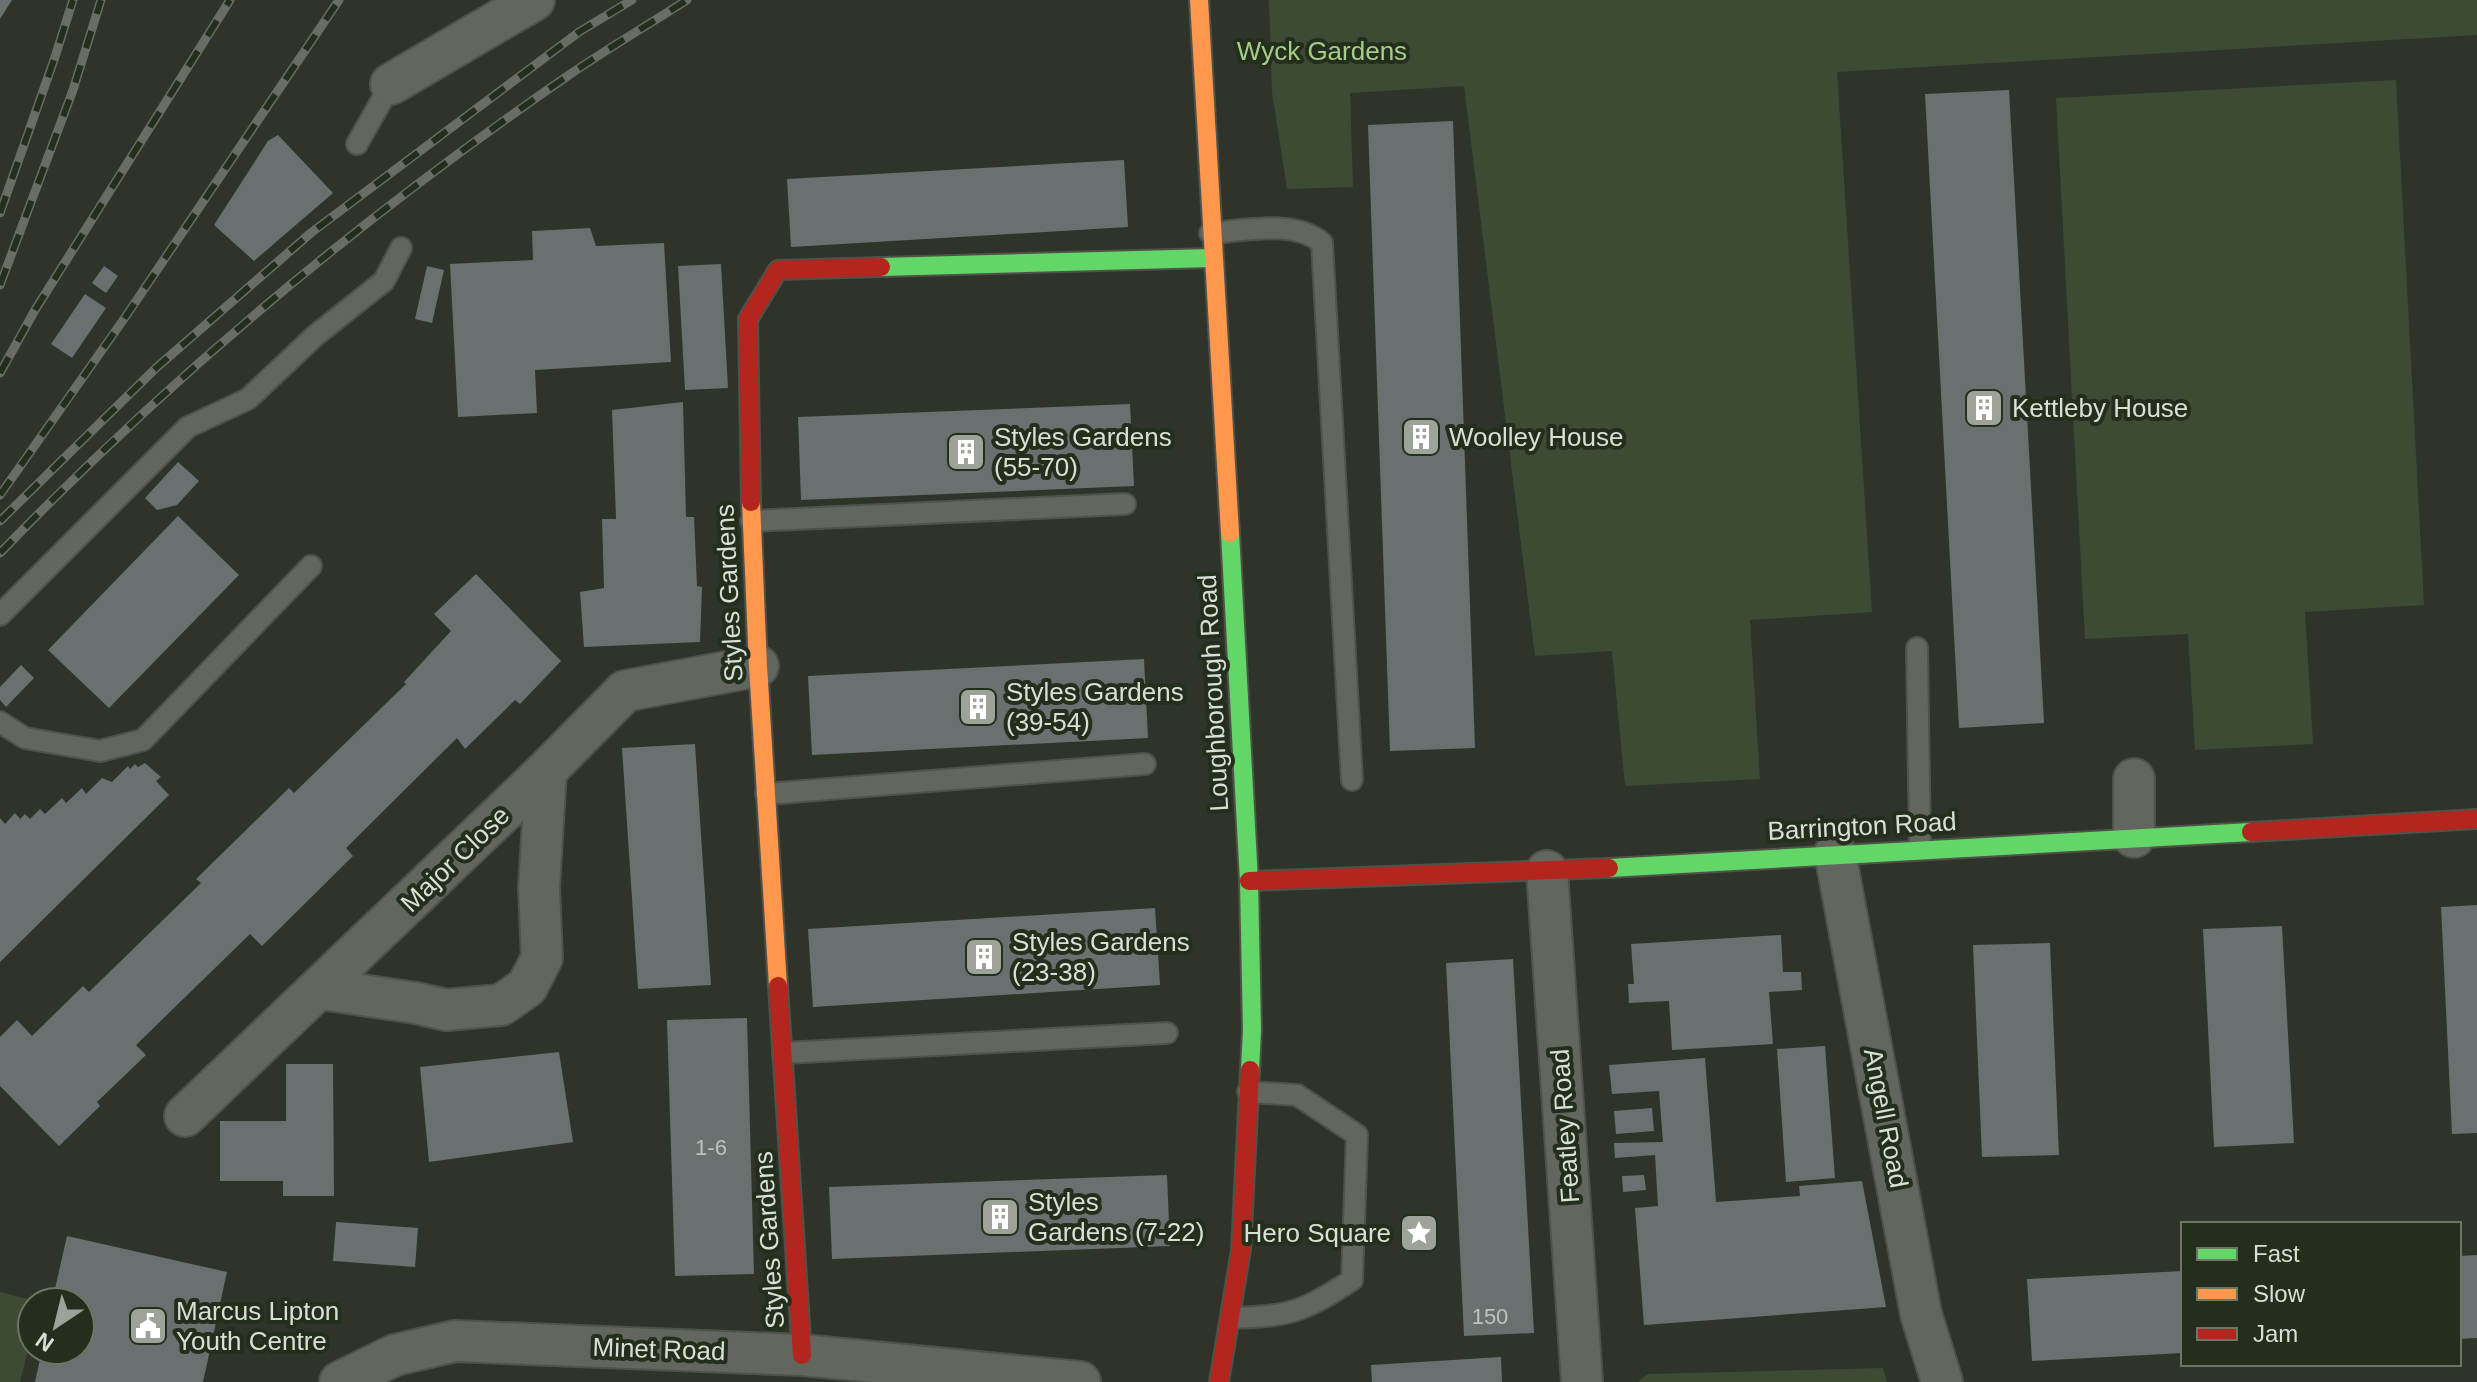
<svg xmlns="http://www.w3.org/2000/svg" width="2477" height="1382" font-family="Helvetica,sans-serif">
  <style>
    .green { fill: #3e4b34 }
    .building { fill: #6a6f6f }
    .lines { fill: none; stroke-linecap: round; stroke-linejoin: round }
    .lane-casing { stroke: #4e524a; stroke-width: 24 }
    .street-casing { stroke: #4e524a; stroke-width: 44 }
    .fast-casing { stroke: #4e524a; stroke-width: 22 }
    .slow-casing { stroke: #4e524a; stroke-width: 22 }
    .jam-casing { stroke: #4e524a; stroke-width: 22 }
    .lane { stroke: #62665f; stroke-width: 20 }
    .street { stroke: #62665f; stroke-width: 40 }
    .fast { stroke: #63d668; stroke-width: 18 }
    .slow { stroke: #ff974d; stroke-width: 18 }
    .jam { stroke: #b3261e; stroke-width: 18 }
    .rail-casing { stroke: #696d66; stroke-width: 9 }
    .rail { stroke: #242e1d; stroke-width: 6; stroke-dasharray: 18; stroke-linecap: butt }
    .labels { text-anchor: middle; stroke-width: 8; stroke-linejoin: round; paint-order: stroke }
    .number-label { font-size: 22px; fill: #bcc3bb }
    .park-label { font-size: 26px; fill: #a6cc8a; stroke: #242e1d }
    .poi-label { font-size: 26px; fill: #d8dfd4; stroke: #242e1d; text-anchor: start }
    .street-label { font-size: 26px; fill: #d8dfd4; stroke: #242e1d }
  </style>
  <rect width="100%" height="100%" fill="#2f342b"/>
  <!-- green -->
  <path class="green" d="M 1269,0 L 2477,0 L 2477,35 L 1837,72 L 1872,612 L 1750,620 L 1760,779 L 1625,786 L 1612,651 L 1535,656 L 1464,86 L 1350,93 L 1353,187 L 1287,189 L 1272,92 Z
    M 2396,80 L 2424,605 L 2305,612 L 2313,744 L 2195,750 L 2188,634 L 2085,639 L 2056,98 Z
    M 0,1292 L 39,1302 L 32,1302 L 32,1333 L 20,1382 L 0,1382 Z
    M 1883,1368 L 1887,1382 L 1638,1382 L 1648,1374 Z"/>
  <!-- building -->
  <path class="building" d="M 0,0 L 12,0 L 0,19 Z
    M 2009,90 L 2044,723 L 1959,728 L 1925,94 Z
    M 1453,121 L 1475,748 L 1390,751 L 1368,125 Z
    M 278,135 L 333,193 L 254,261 L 214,225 L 268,141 Z
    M 1124,160 L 1128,227 L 791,247 L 787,179 Z
    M 590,228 L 596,246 L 664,243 L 671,362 L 535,370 L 537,413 L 458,417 L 450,264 L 533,260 L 532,231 Z
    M 721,264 L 728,388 L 685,390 L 678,266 Z
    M 104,266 L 118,276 L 106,293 L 92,283 Z
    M 427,266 L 444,270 L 432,323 L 415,319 Z
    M 85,294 L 106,308 L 72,358 L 51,344 Z
    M 683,402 L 686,517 L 694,517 L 697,586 L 702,587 L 700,642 L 584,647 L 580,592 L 604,588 L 602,519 L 616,519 L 612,410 Z
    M 1130,404 L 1134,486 L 801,500 L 798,417 Z
    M 178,462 L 199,481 L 177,505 L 157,510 L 145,498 Z
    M 178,516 L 239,575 L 109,708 L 48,650 Z
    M 476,574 L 561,661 L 520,704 L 515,700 L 465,749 L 457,738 L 346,848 L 353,856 L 262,946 L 250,934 L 136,1045 L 146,1055 L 97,1102 L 100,1106 L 59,1146 L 0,1086 L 0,1037 L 17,1020 L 32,1036 L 83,986 L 89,992 L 201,883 L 196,879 L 289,788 L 294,793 L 406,684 L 404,682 L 451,631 L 434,614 Z
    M 1144,659 L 1148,738 L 812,755 L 808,676 Z
    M 21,665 L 34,678 L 6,707 L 0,700 L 0,687 Z
    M 695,744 L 711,985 L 638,989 L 622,748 Z
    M 145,763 L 161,777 L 156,781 L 169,795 L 0,962 L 0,818 L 5,824 L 15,813 L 20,819 L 25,814 L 30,819 L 40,809 L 45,814 L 62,798 L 66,803 L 82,788 L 86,794 L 102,778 L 112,782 L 128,766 L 130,769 L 135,764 L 138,767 Z
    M 2477,905 L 2477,1133 L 2452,1134 L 2441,907 Z
    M 1155,908 L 1160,985 L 813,1007 L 808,929 Z
    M 2282,926 L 2294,1143 L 2214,1147 L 2203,929 Z
    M 1781,935 L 1783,972 L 1801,972 L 1802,990 L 1769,992 L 1773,1044 L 1672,1050 L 1669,1001 L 1629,1003 L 1628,984 L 1634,984 L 1631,944 Z
    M 2050,943 L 2059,1155 L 1982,1157 L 1973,945 Z
    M 1513,959 L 1534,1333 L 1464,1336 L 1446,963 Z
    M 747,1018 L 754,1274 L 675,1276 L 667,1020 Z
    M 1825,1046 L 1835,1178 L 1786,1182 L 1777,1049 Z
    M 559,1052 L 573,1142 L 429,1162 L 420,1067 Z
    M 1705,1058 L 1716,1202 L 1800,1196 L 1799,1186 L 1862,1181 L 1886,1307 L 1644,1325 L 1635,1208 L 1658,1206 L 1655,1155 L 1615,1158 L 1614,1143 L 1663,1142 L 1659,1091 L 1612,1094 L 1609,1065 Z
    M 286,1064 L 333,1064 L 334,1196 L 283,1196 L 283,1181 L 220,1181 L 220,1121 L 286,1121 Z
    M 1652,1108 L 1654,1131 L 1616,1134 L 1614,1111 Z
    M 1167,1175 L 1170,1246 L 832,1259 L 829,1187 Z
    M 1644,1175 L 1646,1190 L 1623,1192 L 1622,1176 Z
    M 336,1222 L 418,1228 L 415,1267 L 333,1261 Z
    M 67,1236 L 227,1272 L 203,1382 L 35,1382 L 42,1350 L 80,1350 L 80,1302 L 52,1302 Z
    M 2477,1255 L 2477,1338 L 2459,1339 L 2459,1256 Z
    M 2183,1271 L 2183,1353 L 2032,1361 L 2027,1279 Z
    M 1501,1357 L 1502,1382 L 1372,1382 L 1371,1365 Z"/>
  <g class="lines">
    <defs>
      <path id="lane" d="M 357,144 L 391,84
        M 1210,233 C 1244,231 1295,219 1322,243 L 1352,780
        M 751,521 L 1125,504
        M 0,615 L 188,427 L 248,399 L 316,335 L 384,281 L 401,248
        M 1917,648 L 1920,849
        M 0,722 L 25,738 L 100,751 L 143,740 L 311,566
        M 766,794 L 1145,764
        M 783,1053 L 1167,1033
        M 1231,1318 C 1290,1316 1302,1313 1352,1280 L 1357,1135 L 1297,1095 L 1248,1092"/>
      <path id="street" d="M 391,84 L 534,0
        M 2134,779 L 2134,837
        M 1835,853 L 1921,1314 L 1942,1382
        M 1547,871 L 1582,1382
        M 321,989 L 416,1003 L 446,1010 L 501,1005 L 527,987 L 542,958 L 539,888 L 546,771
        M 185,1116 L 546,771 L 625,691 L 758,666
        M 340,1382 L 395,1355 L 455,1341 L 802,1355 L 1080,1382"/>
      <path id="fast" d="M 881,267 L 1212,258
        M 1230,533 L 1249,881 L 1252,1030 L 1250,1070
        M 1609,868 L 2251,832"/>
      <path id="slow" d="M 1199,0 C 1208,178 1221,355 1230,533
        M 751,502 L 758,666 L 778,986"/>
      <path id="jam" d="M 751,502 L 748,319 L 778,270 L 881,267
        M 2251,832 L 2477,819
        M 1249,881 L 1609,868
        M 778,986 L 802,1355
        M 1219,1382 L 1241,1250 L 1250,1070"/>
    </defs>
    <!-- lane casing -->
    <use href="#lane" class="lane-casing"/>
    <!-- street casing -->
    <use href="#street" class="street-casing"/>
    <!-- fast casing -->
    <use href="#fast" class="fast-casing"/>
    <!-- slow casing -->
    <use href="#slow" class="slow-casing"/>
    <!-- jam casing -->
    <use href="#jam" class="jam-casing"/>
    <!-- lane -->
    <use href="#lane" class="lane"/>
    <!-- street -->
    <use href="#street" class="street"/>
    <!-- fast -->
    <use href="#fast" class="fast"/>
    <!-- slow -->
    <use href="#slow" class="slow"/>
    <!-- jam -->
    <use href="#jam" class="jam"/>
    <defs>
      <path id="rail" d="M 0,213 L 55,57 L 73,0
        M 0,285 L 73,90 L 101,0
        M 0,373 L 35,310 L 230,0
        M 0,495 L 126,316 L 339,0
        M 0,521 L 156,368 L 312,232 L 579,32 L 632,0
        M 0,553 C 172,375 365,215 569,75 C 607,49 648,25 687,0"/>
    </defs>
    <!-- rail casing -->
    <use href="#rail" class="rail-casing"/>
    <!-- rail -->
    <use href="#rail" class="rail"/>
  </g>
  <!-- icons -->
  <defs>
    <symbol id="building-square" viewBox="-11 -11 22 22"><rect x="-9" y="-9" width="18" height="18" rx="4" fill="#9da399" stroke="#242e1d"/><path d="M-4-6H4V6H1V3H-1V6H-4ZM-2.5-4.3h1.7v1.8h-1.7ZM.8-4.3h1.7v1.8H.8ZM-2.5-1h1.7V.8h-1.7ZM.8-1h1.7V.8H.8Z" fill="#fff"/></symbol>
    <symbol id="sight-square" viewBox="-11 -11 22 22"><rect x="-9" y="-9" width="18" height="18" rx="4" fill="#9da399" stroke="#242e1d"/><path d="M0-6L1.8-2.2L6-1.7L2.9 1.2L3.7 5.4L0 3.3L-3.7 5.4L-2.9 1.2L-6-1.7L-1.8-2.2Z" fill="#fff"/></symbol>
    <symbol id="civic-square" viewBox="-11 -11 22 22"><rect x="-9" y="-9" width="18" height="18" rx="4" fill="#9da399" stroke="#242e1d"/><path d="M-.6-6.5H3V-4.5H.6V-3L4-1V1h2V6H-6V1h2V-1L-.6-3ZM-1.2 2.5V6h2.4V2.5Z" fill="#fff"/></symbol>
  </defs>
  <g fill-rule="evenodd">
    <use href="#building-square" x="1962" y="386" width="44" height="44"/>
    <use href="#building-square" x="1399" y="415" width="44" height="44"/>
    <use href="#building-square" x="944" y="430" width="44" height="44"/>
    <use href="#building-square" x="956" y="685" width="44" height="44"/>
    <use href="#building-square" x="962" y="935" width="44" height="44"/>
    <use href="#building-square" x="978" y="1195" width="44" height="44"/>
    <use href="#sight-square" x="1397" y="1211" width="44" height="44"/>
    <use href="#civic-square" x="126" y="1304" width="44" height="44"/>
  </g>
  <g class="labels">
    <!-- number labels -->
    <g class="number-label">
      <text x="711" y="1155">1-6</text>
      <text x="1490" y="1324">150</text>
    </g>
    <!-- park labels -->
    <g class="park-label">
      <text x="1322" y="60">Wyck Gardens</text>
    </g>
    <!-- poi labels -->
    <g class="poi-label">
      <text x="2012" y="417">Kettleby House</text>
      <text x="994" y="446">Styles Gardens<tspan x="994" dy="30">(55-70)</tspan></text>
      <text x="1449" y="446">Woolley House</text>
      <text x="1006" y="701">Styles Gardens<tspan x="1006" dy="30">(39-54)</tspan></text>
      <text x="1012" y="951">Styles Gardens<tspan x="1012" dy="30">(23-38)</tspan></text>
      <text x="1028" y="1211">Styles<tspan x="1028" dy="30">Gardens (7-22)</tspan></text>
      <text x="1391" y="1242" text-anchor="end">Hero Square</text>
      <text x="176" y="1320">Marcus Lipton<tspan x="176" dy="30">Youth Centre</tspan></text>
    </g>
    <!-- street labels -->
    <g class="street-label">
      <text transform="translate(729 593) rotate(-93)" y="9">Styles Gardens</text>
      <text transform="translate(1213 693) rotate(-93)" y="9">Loughborough Road</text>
      <text transform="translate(1862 826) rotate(-3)" y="9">Barrington Road</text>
      <text transform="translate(455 859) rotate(-44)" y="9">Major Close</text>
      <text transform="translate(1886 1118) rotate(79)" y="9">Angell Road</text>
      <text transform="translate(1565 1126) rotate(-94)" y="9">Featley Road</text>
      <text transform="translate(769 1240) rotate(-94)" y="9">Styles Gardens</text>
      <text transform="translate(659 1349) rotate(2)" y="9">Minet Road</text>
    </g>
  </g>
  <!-- legend -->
  <rect x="2181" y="1222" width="280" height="144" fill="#242e1d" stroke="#6c7566" stroke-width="2"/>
  <rect x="2197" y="1248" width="40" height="12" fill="#63d668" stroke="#6c7566" stroke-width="2"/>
  <text x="2253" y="1262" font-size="24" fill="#d8dfd4">Fast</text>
  <rect x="2197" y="1288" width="40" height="12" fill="#ff974d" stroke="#6c7566" stroke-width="2"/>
  <text x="2253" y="1302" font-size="24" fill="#d8dfd4">Slow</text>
  <rect x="2197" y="1328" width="40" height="12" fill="#b3261e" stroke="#6c7566" stroke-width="2"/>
  <text x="2253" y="1342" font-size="24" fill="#d8dfd4">Jam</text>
  <!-- north arrow -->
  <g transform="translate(56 1326) rotate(215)"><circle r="38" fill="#242e1d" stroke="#6c7566" stroke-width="2"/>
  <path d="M0-6L14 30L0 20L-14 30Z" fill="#9da399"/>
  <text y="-12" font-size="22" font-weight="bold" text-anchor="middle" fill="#d8dfd4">N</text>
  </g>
</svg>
